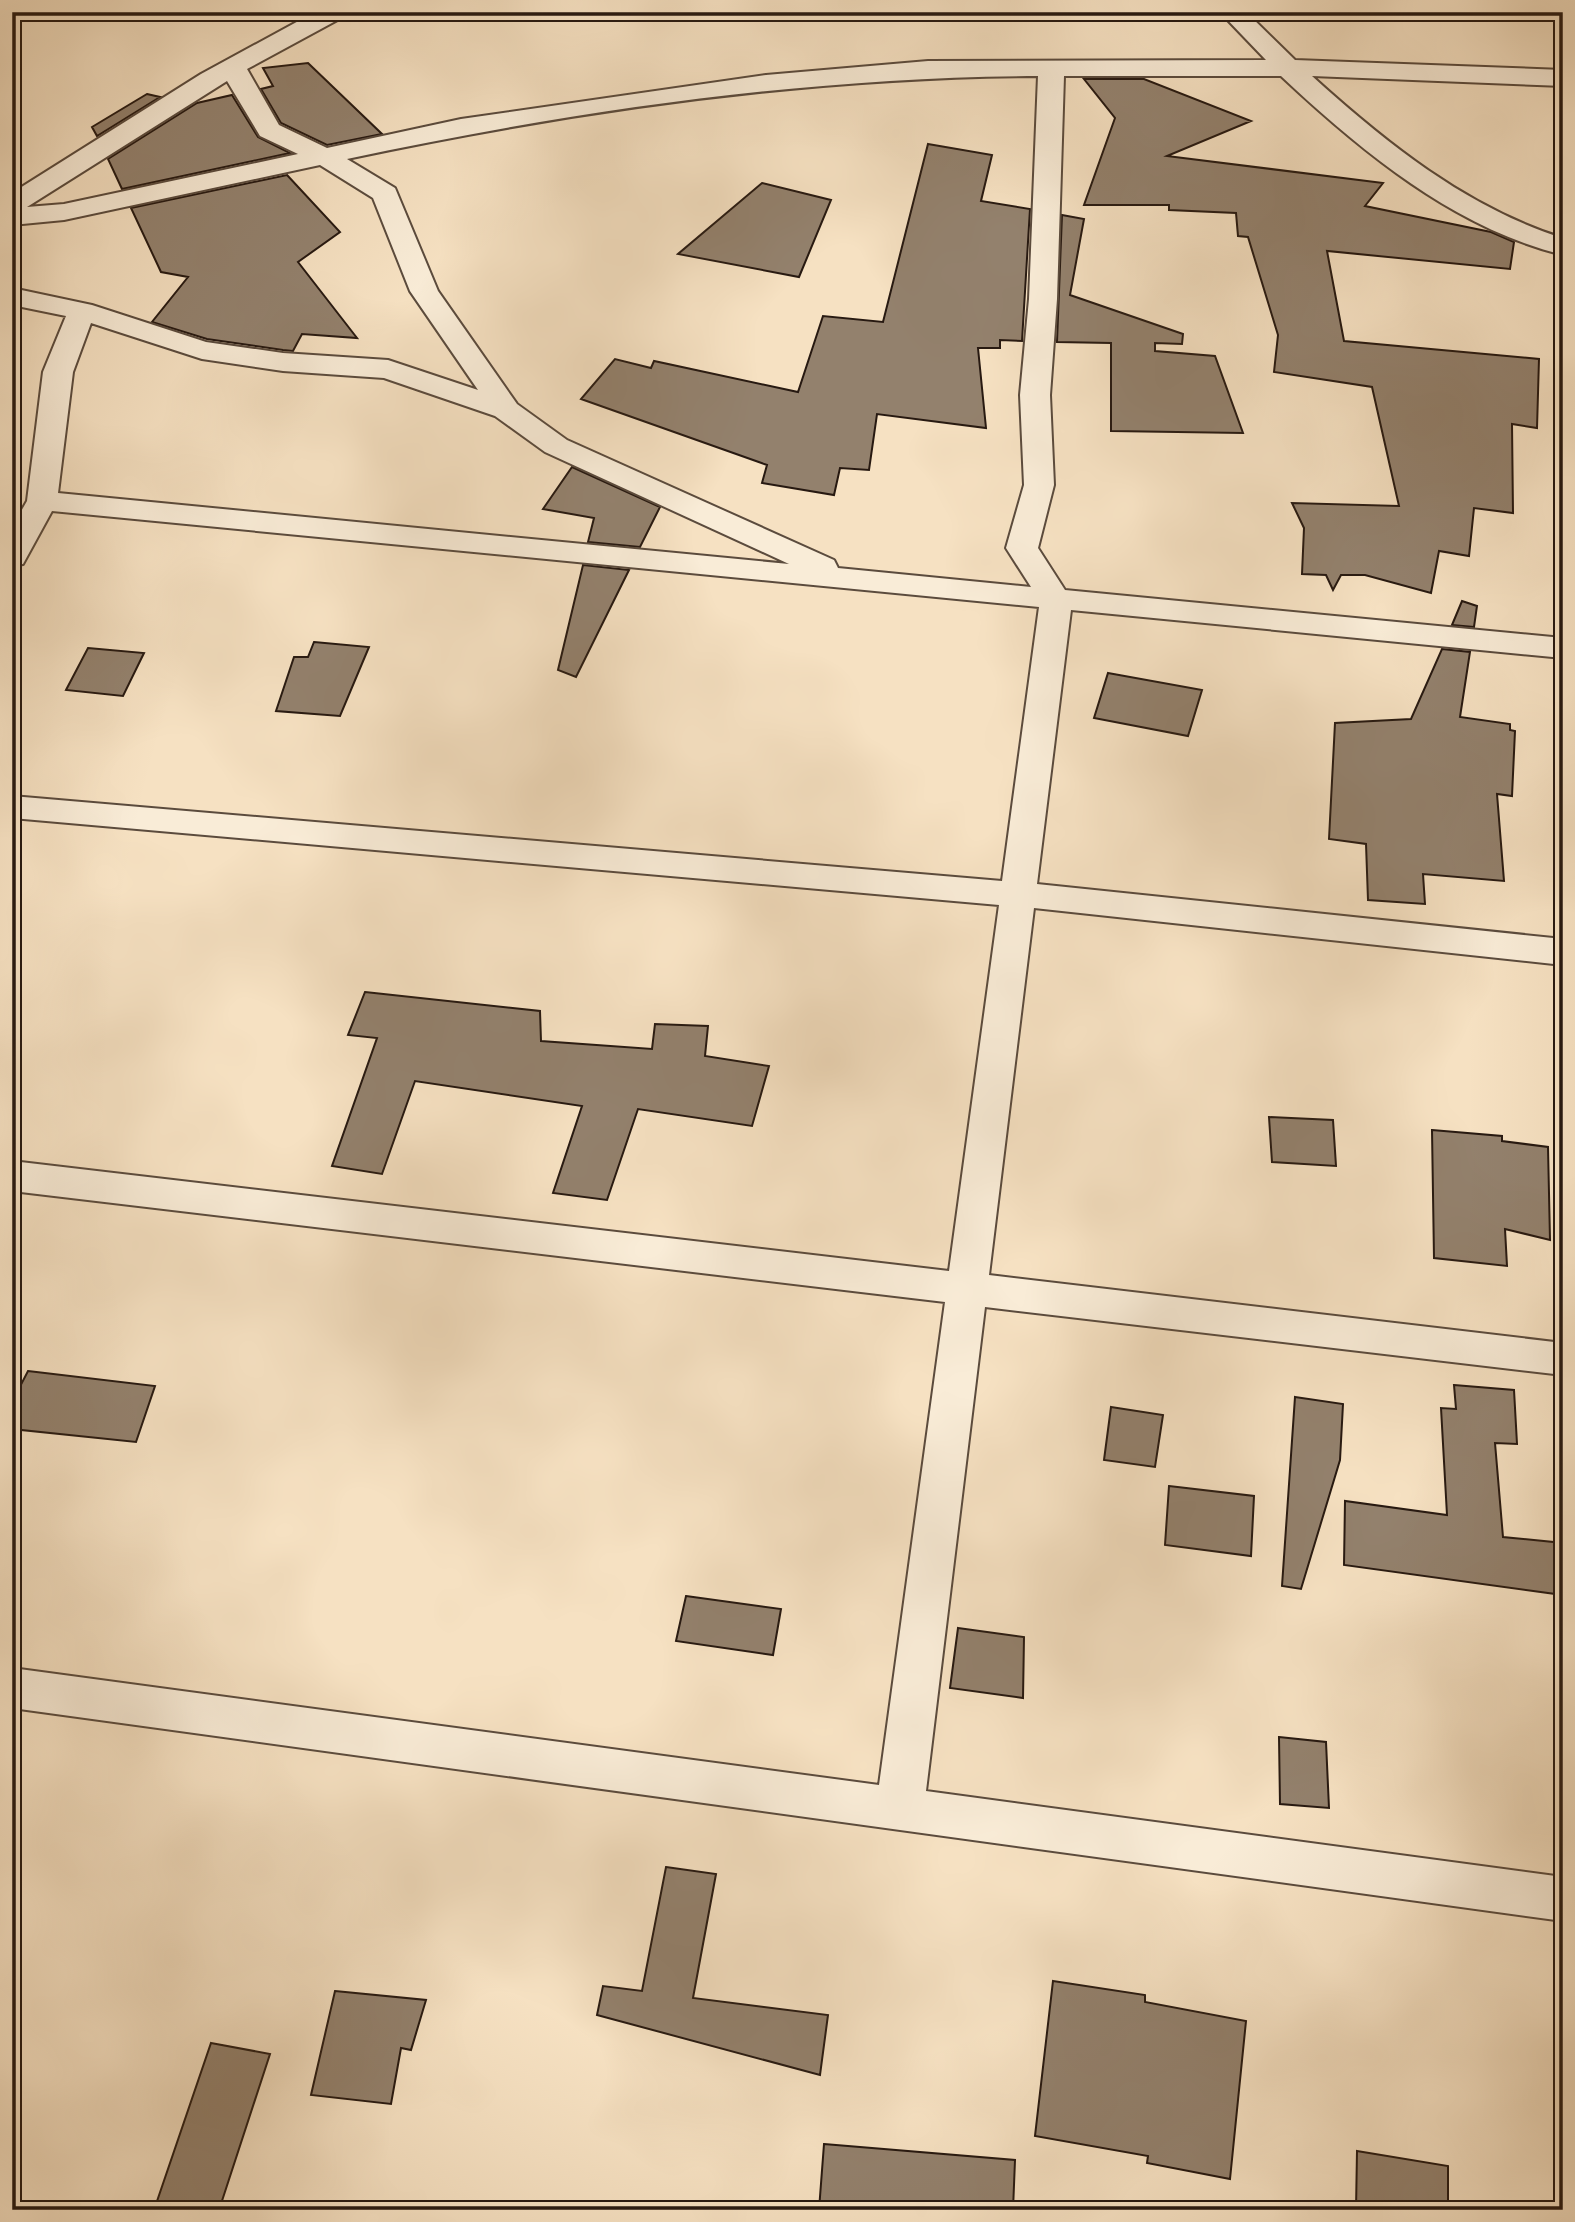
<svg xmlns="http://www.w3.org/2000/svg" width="1575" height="2222" font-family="'IM FELL French Canon',serif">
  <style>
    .building { fill: #93816d; stroke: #271911; stroke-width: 2 }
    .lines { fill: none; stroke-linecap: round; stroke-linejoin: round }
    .minor-casing { stroke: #5b4b3d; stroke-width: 4 }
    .minor { fill: #f9ecd7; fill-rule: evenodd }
  </style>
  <rect width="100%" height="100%" fill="#f6e1c2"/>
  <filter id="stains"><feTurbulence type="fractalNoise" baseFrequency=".00286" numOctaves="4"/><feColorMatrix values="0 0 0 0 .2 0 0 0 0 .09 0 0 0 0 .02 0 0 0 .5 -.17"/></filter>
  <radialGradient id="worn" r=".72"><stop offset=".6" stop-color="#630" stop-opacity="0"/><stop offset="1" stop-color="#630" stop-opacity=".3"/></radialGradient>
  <!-- building -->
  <path class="building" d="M 308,63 L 382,134 L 327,145 L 281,123 L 261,89 L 273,86 L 263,68 Z
    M 1084,79 L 1144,79 L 1251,121 L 1167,156 L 1383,183 L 1365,206 L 1491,232 L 1514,242 L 1510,269 L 1327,251 L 1344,341 L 1539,359 L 1537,428 L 1512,424 L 1513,513 L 1474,508 L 1469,556 L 1439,551 L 1431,593 L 1365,575 L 1341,575 L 1333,590 L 1326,575 L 1302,574 L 1304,528 L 1292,503 L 1399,506 L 1372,387 L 1274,372 L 1278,335 L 1248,237 L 1238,236 L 1236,213 L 1169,210 L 1169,205 L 1084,205 L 1115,118 Z
    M 147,94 L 160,97 L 97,136 L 92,127 Z
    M 232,95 L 258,137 L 290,153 L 122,189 L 108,159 L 197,103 Z
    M 928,144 L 992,155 L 981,201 L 1030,209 L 1022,341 L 1000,340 L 1000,348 L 978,348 L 986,428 L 877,414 L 869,470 L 840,468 L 834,495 L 762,483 L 767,465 L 581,399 L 615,359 L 651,368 L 654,361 L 798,392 L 823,316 L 883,322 Z
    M 287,175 L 340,232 L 298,262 L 357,338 L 302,334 L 293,351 L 283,350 L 207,339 L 152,322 L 188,277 L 161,272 L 131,208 Z
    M 762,183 L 831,200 L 799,277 L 678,254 Z
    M 1062,215 L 1084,219 L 1070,295 L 1183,334 L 1182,344 L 1155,343 L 1155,351 L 1215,356 L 1243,433 L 1111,431 L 1111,343 L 1057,342 Z
    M 572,467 L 660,507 L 640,547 L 588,542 L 594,518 L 543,509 Z
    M 583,565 L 629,570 L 576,677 L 558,670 Z
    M 1462,601 L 1477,606 L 1474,627 L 1452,625 Z
    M 314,642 L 369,647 L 340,716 L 276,711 L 294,657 L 308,657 Z
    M 88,648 L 144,653 L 123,696 L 66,690 Z
    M 1442,649 L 1470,652 L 1460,717 L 1510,724 L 1510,730 L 1515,731 L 1512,796 L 1497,794 L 1504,881 L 1423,874 L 1425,904 L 1368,900 L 1366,844 L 1329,839 L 1335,723 L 1411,719 Z
    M 1108,673 L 1202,690 L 1188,736 L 1094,718 Z
    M 365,992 L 540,1011 L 541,1041 L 652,1049 L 655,1024 L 708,1026 L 705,1056 L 769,1066 L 752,1126 L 638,1109 L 607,1200 L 553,1193 L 582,1106 L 415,1081 L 382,1174 L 332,1166 L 377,1038 L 348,1035 Z
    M 1269,1117 L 1333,1120 L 1336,1166 L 1272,1162 Z
    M 1432,1130 L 1502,1136 L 1502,1141 L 1548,1147 L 1550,1240 L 1505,1229 L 1507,1266 L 1434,1258 Z
    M 28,1371 L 155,1386 L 136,1442 L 12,1429 L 12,1402 Z
    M 1454,1385 L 1514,1390 L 1517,1444 L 1495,1443 L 1503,1537 L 1563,1543 L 1563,1595 L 1344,1565 L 1345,1501 L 1447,1515 L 1441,1408 L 1456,1409 Z
    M 1295,1397 L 1343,1404 L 1340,1460 L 1301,1589 L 1282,1586 Z
    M 1111,1407 L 1163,1415 L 1155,1467 L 1104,1460 Z
    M 1169,1486 L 1254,1496 L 1251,1556 L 1165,1545 Z
    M 686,1596 L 781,1609 L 773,1655 L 676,1641 Z
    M 958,1628 L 1024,1637 L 1023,1698 L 950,1688 Z
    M 1279,1737 L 1326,1742 L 1329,1808 L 1280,1804 Z
    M 666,1867 L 716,1874 L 693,1998 L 828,2015 L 820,2075 L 597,2015 L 603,1986 L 642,1991 Z
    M 1053,1981 L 1145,1995 L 1145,2002 L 1246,2021 L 1230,2179 L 1147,2163 L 1148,2156 L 1035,2136 Z
    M 335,1991 L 426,2000 L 411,2050 L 401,2048 L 391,2104 L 311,2095 Z
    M 211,2043 L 270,2054 L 219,2210 L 154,2210 Z
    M 824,2144 L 1015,2160 L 1013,2210 L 819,2210 Z
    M 1357,2151 L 1448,2166 L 1448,2210 L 1356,2210 Z"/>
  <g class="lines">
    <defs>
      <path id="minor" d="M 315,12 L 346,12 L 343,17 L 247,69 L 279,125 L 327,148 L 461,119 L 766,75 L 928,61 L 1266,60 L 1220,12 L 1246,12 L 1295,60 L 1563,70 L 1563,86 L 1312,76 C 1386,143 1467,208 1563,238 L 1563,255 C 1454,228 1361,151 1281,76 L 1064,76 L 1057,299 L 1050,395 L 1054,485 L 1038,548 L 1065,590 L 1563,638 L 1563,658 L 1071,610 L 1037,884 L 1563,939 L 1563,965 L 1034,908 L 989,1275 L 1563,1343 L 1563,1375 L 985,1307 L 926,1791 L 1563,1877 L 1563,1921 L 12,1708 L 12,1668 L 879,1785 L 945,1302 L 12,1191 L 12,1161 L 949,1271 L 999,905 L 12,818 L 12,796 L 1002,881 L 1039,607 L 52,511 L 23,564 L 12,566 L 12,527 L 27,501 L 43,372 L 66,316 L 12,305 L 12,288 L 92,305 L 206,342 L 283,353 L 388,360 L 478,390 L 410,291 L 373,198 L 320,165 L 64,220 L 12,225 L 12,193 L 201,74 ZM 1038,76 L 1029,299 L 1020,395 L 1024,485 L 1006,548 L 1031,587 L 838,568 L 834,560 L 567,440 L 517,404 L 438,291 L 395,188 L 347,159 C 573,111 806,77 1038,76 ZM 227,81 L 260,136 L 298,154 L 64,204 L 27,207 ZM 91,323 L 202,359 L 283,371 L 384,378 L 495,416 L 545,452 L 789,564 L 58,493 L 73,372 Z"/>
    </defs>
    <!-- minor casing -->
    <use href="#minor" class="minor-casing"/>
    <!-- minor -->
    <use href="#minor" class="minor"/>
  </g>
  <!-- margin -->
  <rect width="1575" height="2222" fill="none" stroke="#f6e1c2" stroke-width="42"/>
  <rect x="14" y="14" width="1547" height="2194" fill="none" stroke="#271911" stroke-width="3.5"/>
  <rect x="21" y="21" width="1533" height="2180" fill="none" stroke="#271911" stroke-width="2"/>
  <rect width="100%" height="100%" filter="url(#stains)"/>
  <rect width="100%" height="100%" fill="url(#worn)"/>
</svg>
